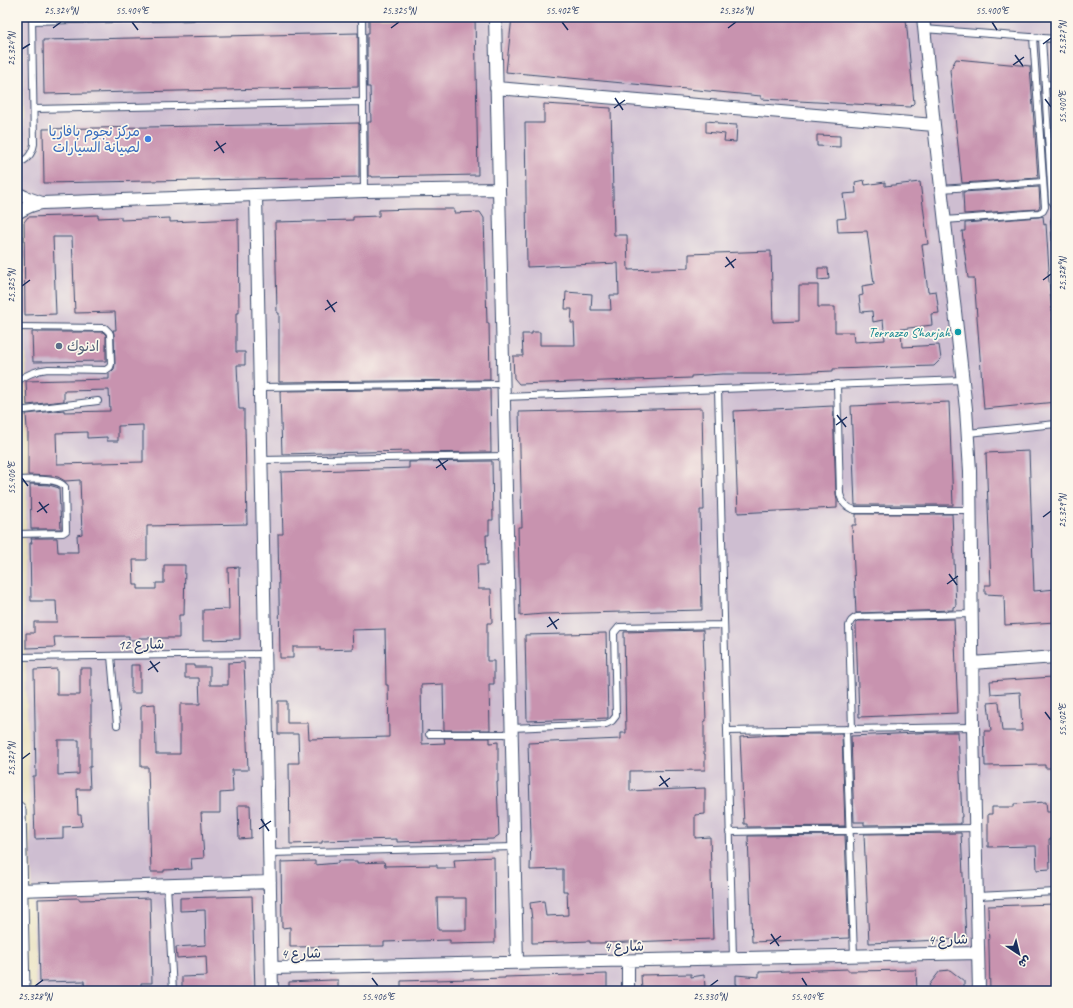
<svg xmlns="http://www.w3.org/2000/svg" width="1073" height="1008" font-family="Caveat,'Playpen Sans Arabic',sans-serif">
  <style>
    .industrial { fill: #cebed1 }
    .building { fill: #c893af; fill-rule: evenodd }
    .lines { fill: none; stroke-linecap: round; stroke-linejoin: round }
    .lane-casing { stroke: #3a4a6c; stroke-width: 8 }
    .street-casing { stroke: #3a4a6c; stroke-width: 14 }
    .secondary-casing { stroke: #3a4a6c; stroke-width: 19 }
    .lane { stroke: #fff; stroke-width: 6 }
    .street { stroke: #fff; stroke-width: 12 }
    .secondary { stroke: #fff; stroke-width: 17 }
    .ticks { fill: none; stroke: #1b2f5e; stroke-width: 1.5 }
    .shop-dot { fill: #3f7fe0; stroke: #fbf7ec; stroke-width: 1.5 }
    .culture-dot { fill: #0f9aa8; stroke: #fbf7ec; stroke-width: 1.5 }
    .service-dot { fill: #5c6f8a; stroke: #fbf7ec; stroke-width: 1.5 }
    .labels { text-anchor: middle; stroke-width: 3.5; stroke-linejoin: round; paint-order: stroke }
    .shop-label { font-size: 14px; fill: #366cbe; stroke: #fbf7ec; text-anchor: end }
    .culture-label { font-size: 14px; fill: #0d838f; stroke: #fbf7ec; text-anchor: end }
    .service-label { font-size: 14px; fill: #4e5e75; stroke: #fbf7ec; text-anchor: start }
    .street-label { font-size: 14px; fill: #1b2f5e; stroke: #fbf7ec }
    .neatline { fill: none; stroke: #1b2f5e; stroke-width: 1.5 }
    .ticks-label { font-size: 10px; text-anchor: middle; fill: #1b2f5e }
  </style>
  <rect width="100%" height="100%" fill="#fbf7ec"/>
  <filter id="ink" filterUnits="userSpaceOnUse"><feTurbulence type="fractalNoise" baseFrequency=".025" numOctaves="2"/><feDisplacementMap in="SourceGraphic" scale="8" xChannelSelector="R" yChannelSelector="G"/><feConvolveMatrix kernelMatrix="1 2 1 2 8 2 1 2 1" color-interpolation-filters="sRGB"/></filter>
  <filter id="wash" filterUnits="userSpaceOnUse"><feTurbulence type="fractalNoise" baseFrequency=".012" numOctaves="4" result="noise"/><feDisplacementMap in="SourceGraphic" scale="16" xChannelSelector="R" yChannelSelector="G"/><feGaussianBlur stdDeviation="0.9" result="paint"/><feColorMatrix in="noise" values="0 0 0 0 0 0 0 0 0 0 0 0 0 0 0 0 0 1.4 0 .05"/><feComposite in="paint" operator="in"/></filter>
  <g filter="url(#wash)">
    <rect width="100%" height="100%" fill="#e8e0bc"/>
    <!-- industrial -->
    <path class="industrial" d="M 23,17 L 1056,17 L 1056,991 L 36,991 L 31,856 L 24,605 L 28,449 L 23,182 Z"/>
    <g id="blocks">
      <!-- building -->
      <path class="building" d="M 369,17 L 475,17 L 478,175 L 372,177 L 372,176 L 368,176 L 368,122 L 371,122 L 370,87 L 367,87 L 367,33 L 369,33 Z
        M 512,17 L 704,17 L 721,19 L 721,17 L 883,17 L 906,19 L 914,103 L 910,107 L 761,99 L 761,96 L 506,72 Z
        M 358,33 L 358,87 L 44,94 L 43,40 Z
        M 956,59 L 1030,66 L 1038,178 L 962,183 L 950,70 Z
        M 544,104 L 611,108 L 614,235 L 627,235 L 628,270 L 689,268 L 689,254 L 771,251 L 773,322 L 799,321 L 799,285 L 818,285 L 818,307 L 835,307 L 835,332 L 853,332 L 854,342 L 885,340 L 883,320 L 873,322 L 872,311 L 861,312 L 859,296 L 863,295 L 862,286 L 874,284 L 867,231 L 838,232 L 837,219 L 846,218 L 843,194 L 856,193 L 855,182 L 864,180 L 865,185 L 885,182 L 885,186 L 920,182 L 928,244 L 922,245 L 928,292 L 936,291 L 939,313 L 931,314 L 932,325 L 901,329 L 902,347 L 939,345 L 941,359 L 934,366 L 833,369 L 833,371 L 766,374 L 722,374 L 691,376 L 691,378 L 519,384 L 514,378 L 513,356 L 523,356 L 522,334 L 532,334 L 532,332 L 540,332 L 540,345 L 575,345 L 574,323 L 571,323 L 572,309 L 565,309 L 566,292 L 592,294 L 591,310 L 611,310 L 610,295 L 619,295 L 618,263 L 527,267 L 525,123 L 544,123 Z
        M 706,121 L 718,122 L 718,124 L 737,125 L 736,142 L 724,141 L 725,134 L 706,132 Z
        M 359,123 L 359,177 L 44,183 L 43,129 Z
        M 817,135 L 840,136 L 840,147 L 817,146 Z
        M 1039,187 L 1040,206 L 1038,209 L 964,214 L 963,192 Z
        M 414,209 L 454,209 L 454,213 L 480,212 L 484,218 L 487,323 L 489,323 L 490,380 L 279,382 L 279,313 L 277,313 L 275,222 L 353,220 L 353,217 L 379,216 L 379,210 Z
        M 98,215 L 98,218 L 121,217 L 121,220 L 170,218 L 170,222 L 238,219 L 239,313 L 236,313 L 236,352 L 245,352 L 245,365 L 237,365 L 239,409 L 244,409 L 244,428 L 245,428 L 247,524 L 147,526 L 147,560 L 133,560 L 134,585 L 138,585 L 138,589 L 156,589 L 156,583 L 164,583 L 164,565 L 185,565 L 184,615 L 179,615 L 179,638 L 139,638 L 139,640 L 129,640 L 129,636 L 54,637 L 55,647 L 26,648 L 26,633 L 34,633 L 34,622 L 57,622 L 56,601 L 31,601 L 30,543 L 32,543 L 31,538 L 57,538 L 58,552 L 78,552 L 77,535 L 82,534 L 80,480 L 65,481 L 58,477 L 51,476 L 28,475 L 28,429 L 27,429 L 26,414 L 64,410 L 64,412 L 110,411 L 109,390 L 64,391 L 64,401 L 27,405 L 26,381 L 109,379 L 109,374 L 114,369 L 115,364 L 114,334 L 113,330 L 116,330 L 115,312 L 75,313 L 72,237 L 53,237 L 56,314 L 25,315 L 24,222 L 28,217 ZM 143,425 L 143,462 L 57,464 L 56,433 L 87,432 L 87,438 L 107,437 L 107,441 L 118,441 L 118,426 Z
        M 1043,216 L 1044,225 L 1046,224 L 1049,270 L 1048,271 L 1056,352 L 1056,402 L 984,409 L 974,278 L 968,278 L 962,231 L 965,231 L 965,223 L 1039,217 Z
        M 818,268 L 828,268 L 829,279 L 818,280 Z
        M 32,332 L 103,332 L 106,335 L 106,361 L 33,362 Z
        M 490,389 L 491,452 L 409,453 L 409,451 L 282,454 L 280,391 Z
        M 949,402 L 953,505 L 855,505 L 851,406 Z
        M 833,406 L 836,494 L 837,499 L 837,508 L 738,513 L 734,411 Z
        M 702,408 L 704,510 L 700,510 L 702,610 L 543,614 L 520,616 L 518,527 L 522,527 L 519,412 Z
        M 1029,451 L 1034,591 L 1056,589 L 1056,622 L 1005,625 L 1004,595 L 985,594 L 985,585 L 991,585 L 986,453 Z
        M 492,461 L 493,520 L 489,520 L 489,535 L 486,535 L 487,565 L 477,565 L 478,589 L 491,589 L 492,623 L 487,623 L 487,661 L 494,661 L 494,684 L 489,684 L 490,730 L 444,730 L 443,684 L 421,685 L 422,744 L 445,743 L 444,738 L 490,738 L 490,743 L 498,742 L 498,782 L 497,782 L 499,835 L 493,839 L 397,842 L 397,839 L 322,841 L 322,843 L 290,844 L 289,763 L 299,763 L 298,734 L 278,734 L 278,701 L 287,701 L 287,723 L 308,723 L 309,739 L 389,737 L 388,685 L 386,685 L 385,629 L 352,630 L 353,649 L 320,650 L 320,647 L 293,647 L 293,658 L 280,658 L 278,534 L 283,534 L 281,472 L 409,468 L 409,462 Z
        M 30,484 L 49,485 L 59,488 L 61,529 L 31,529 Z
        M 856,514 L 952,514 L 956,606 L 953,607 L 953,610 L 856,613 L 852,525 L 856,525 Z
        M 239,567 L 240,639 L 203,640 L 203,610 L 229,609 L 228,568 Z
        M 954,619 L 958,713 L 859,717 L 856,628 L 856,622 L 858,621 Z
        M 703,630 L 706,721 L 704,721 L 704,754 L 705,754 L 705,770 L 630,771 L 630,791 L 705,788 L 705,814 L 695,815 L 695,838 L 710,837 L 713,939 L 600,943 L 590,943 L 590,941 L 532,943 L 532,920 L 530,903 L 544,901 L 546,916 L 568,915 L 567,891 L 563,891 L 563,869 L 530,870 L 531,836 L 528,743 L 621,739 L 621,733 L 626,733 L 624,632 Z
        M 606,633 L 608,718 L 527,721 L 525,635 Z
        M 244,662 L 248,770 L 232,770 L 233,792 L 220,793 L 220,813 L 201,813 L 204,858 L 191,859 L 192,869 L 164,870 L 164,872 L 151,872 L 148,767 L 141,767 L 141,705 L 155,704 L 156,754 L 180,754 L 180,704 L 200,704 L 199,678 L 185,678 L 185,665 L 194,665 L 194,667 L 210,667 L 210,685 L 228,685 L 228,663 Z
        M 131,665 L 140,665 L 140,693 L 131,693 Z
        M 80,668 L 91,668 L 91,767 L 89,767 L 90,789 L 77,789 L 78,815 L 81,815 L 82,826 L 63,827 L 63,838 L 35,839 L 33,776 L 36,776 L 34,670 L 57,669 L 57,695 L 80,695 ZM 58,740 L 79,740 L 79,774 L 58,775 Z
        M 1053,677 L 1054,690 L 1056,690 L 1056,768 L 1045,768 L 1045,765 L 985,766 L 984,731 L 991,731 L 988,703 L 999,702 L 1002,731 L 1022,731 L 1020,692 L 991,694 L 990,681 Z
        M 938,732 L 958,732 L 962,817 L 961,817 L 961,824 L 864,825 L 864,822 L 854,822 L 851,736 Z
        M 791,734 L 842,734 L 845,826 L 747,827 L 747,824 L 744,824 L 740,737 Z
        M 1046,802 L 1047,812 L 1056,812 L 1056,839 L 1049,839 L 1050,869 L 1037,870 L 1036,846 L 988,847 L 988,814 L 992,814 L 992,807 L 1014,807 L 1014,804 Z
        M 238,805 L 250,805 L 251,838 L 239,839 Z
        M 961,833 L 966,939 L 869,943 L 864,834 Z
        M 845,835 L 849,938 L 752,942 L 748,836 Z
        M 494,857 L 495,943 L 450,944 L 450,940 L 384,942 L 384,946 L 290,947 L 290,927 L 282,928 L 281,862 L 315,861 L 315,865 L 338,863 L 338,861 L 357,861 L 357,863 L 384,862 L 385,866 L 437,865 L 437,868 L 455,868 L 454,860 L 475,859 L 475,858 ZM 437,898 L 466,898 L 466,930 L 438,930 Z
        M 252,896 L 255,991 L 182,991 L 182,977 L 207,976 L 206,956 L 177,958 L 176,947 L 206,945 L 205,910 L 180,911 L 180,898 Z
        M 79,898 L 79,900 L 150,898 L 152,983 L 141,983 L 141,991 L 85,991 L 84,981 L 40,982 L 38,899 Z
        M 1056,904 L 1056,991 L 990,991 L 988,906 Z
        M 848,969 L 848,971 L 916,970 L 917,991 L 737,991 L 737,984 L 736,984 L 736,975 L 759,977 L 759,972 Z
        M 950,970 L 964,981 L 964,991 L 933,991 L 929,985 L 940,971 Z
        M 607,974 L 607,991 L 401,991 L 401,981 L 505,978 L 505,977 Z
        M 691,974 L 691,977 L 704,975 L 705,987 L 701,987 L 701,991 L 642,991 L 641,975 Z
        M 331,980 L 338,980 L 338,991 L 289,991 L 289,982 Z"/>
    </g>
  </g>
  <g filter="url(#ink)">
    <use href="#blocks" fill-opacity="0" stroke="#3a4a6c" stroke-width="1"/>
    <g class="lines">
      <defs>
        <path id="lane" d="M 362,17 L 364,191
          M 32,21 L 192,17
          M 924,29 L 1056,39
          M 1042,38 L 1052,201 L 1056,207
          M 1045,84 L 1056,85
          M 34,109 L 363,102
          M 17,164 C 27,160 32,155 34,144 L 32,18
          M 941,189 L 1043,182
          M 1056,217 L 1054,221 L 1056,247
          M 945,220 L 1039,213 L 1043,211 L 1045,207 L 1033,37
          M 17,327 L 105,328 L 109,332 L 110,334 L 111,364 L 110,367 L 106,370 L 48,369 C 36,370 27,375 17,381
          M 837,384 L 840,494 C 842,503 847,508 855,510 L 970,510
          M 260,387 L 503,384
          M 718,389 L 733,958
          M 504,397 L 963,380
          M 17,411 L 98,401
          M 968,433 L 1056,424
          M 261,460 L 505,456
          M 17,480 C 29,480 58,477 65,487 L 66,531 L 63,533 L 17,534
          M 111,656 L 117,725
          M 17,657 L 265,654
          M 511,728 L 606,724 L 612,721 L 616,716 L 614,633 L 619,627 L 724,625
          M 846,729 L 854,956
          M 852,729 L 849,626 C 850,621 852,619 857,617 L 972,614
          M 727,731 L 973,727
          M 429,734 L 512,734
          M 729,832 L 976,828
          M 269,853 L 514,847
          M 167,885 L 173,991
          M 977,896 L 1056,892"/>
        <path id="street" d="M 495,17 L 517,963
          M 923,17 L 934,125 L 966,409 L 970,471 L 973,727 L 979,991
          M 496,88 L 934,125
          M 17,193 L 25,197 L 42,203
          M 256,195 L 272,991
          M 17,213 C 25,208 33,204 42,203 L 364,191 L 499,189
          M 972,663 L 1056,657
          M 19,890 L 270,882
          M 628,961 L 628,991
          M 272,968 L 978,953"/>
        <path id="secondary" d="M 17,810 L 21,991"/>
      </defs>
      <!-- lane casing -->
      <use href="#lane" class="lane-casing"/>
      <!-- street casing -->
      <use href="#street" class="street-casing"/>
      <!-- secondary casing -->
      <use href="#secondary" class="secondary-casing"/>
      <!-- lane -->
      <use href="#lane" class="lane"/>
      <!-- street -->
      <use href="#street" class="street"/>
      <!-- secondary -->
      <use href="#secondary" class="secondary"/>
    </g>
  </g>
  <!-- ticks -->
  <path class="ticks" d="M 132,22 L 138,30M 562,22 L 568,30M 992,22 L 997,30M 53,28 L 61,22M 391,28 L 399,22M 728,28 L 736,22M 1043,44 L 1051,38M 22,49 L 30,44M 1015,55 L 1023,66M 1013,65 L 1024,57M 615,98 L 623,110M 1045,99 L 1051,107M 614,108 L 625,100M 216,141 L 224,153M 214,151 L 226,143M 726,257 L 734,268M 725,267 L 736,259M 1043,280 L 1051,274M 22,286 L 30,280M 327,300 L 335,312M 325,310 L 337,302M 837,415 L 846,427M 836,425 L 847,417M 438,459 L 446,470M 436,468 L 448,460M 22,478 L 28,486M 39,502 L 47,513M 37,512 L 49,504M 1043,517 L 1051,511M 949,574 L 957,585M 947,584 L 958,576M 549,617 L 557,629M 547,627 L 559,619M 150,661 L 158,672M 148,670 L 160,662M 1045,712 L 1051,720M 22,759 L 30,753M 660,776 L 668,787M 659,786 L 670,778M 261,819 L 269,831M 259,829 L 271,821M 771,934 L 779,946M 770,944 L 781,936M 372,978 L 378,986M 802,978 L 807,986M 35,986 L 43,980M 710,986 L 718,980"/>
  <!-- markers -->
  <circle class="shop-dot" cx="148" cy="139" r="4"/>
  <circle class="culture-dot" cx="958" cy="332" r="4"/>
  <circle class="service-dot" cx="59" cy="346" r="4"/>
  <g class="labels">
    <!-- shop labels -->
    <g class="shop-label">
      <text x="140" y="136">مركز نجوم بافاريا<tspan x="140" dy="16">لصيانة السيارات</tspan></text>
    </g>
    <!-- culture labels -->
    <g class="culture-label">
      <text x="950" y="337">Terrazzo Sharjah</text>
    </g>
    <!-- service labels -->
    <g class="service-label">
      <text x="67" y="351">ادنوك</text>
    </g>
    <!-- street labels -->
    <g class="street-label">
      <text transform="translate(141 644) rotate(-1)" y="5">شارع 12</text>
      <text transform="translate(948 939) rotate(-1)" y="5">شارع 4</text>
      <text transform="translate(624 946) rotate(-1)" y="5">شارع 4</text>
      <text transform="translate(301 953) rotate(-1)" y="5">شارع 4</text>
    </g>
  </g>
  <!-- margin -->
  <rect width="1073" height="1008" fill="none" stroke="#fbf7ec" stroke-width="44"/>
  <!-- north arrow -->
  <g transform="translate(1019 954) rotate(145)" stroke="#fbf7ec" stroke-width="3" paint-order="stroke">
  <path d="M0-3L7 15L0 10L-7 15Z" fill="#1b2f5e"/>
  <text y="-6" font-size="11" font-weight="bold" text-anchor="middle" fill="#1b2f5e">ش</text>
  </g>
  <rect x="22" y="22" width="1029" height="964" class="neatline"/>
  <g class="ticks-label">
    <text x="61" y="14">25.324°N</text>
    <text x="132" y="14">55.404°E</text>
    <text x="399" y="14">25.325°N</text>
    <text x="562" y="14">55.402°E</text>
    <text x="736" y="14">25.326°N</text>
    <text x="992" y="14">55.400°E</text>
    <text transform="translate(1062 38) rotate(-90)" y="4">25.327°N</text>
    <text transform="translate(11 49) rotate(-90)" y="4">25.324°N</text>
    <text transform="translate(1062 107) rotate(-90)" y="4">55.400°E</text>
    <text transform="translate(1062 274) rotate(-90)" y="4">25.328°N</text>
    <text transform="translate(11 286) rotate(-90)" y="4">25.325°N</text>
    <text transform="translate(11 478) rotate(-90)" y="4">55.406°E</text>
    <text transform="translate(1062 511) rotate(-90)" y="4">25.329°N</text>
    <text transform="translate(1062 720) rotate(-90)" y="4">55.402°E</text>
    <text transform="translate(11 759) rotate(-90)" y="4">25.327°N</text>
    <text x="35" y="1000">25.328°N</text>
    <text x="378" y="1000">55.406°E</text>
    <text x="710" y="1000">25.330°N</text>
    <text x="807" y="1000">55.404°E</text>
  </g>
</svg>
